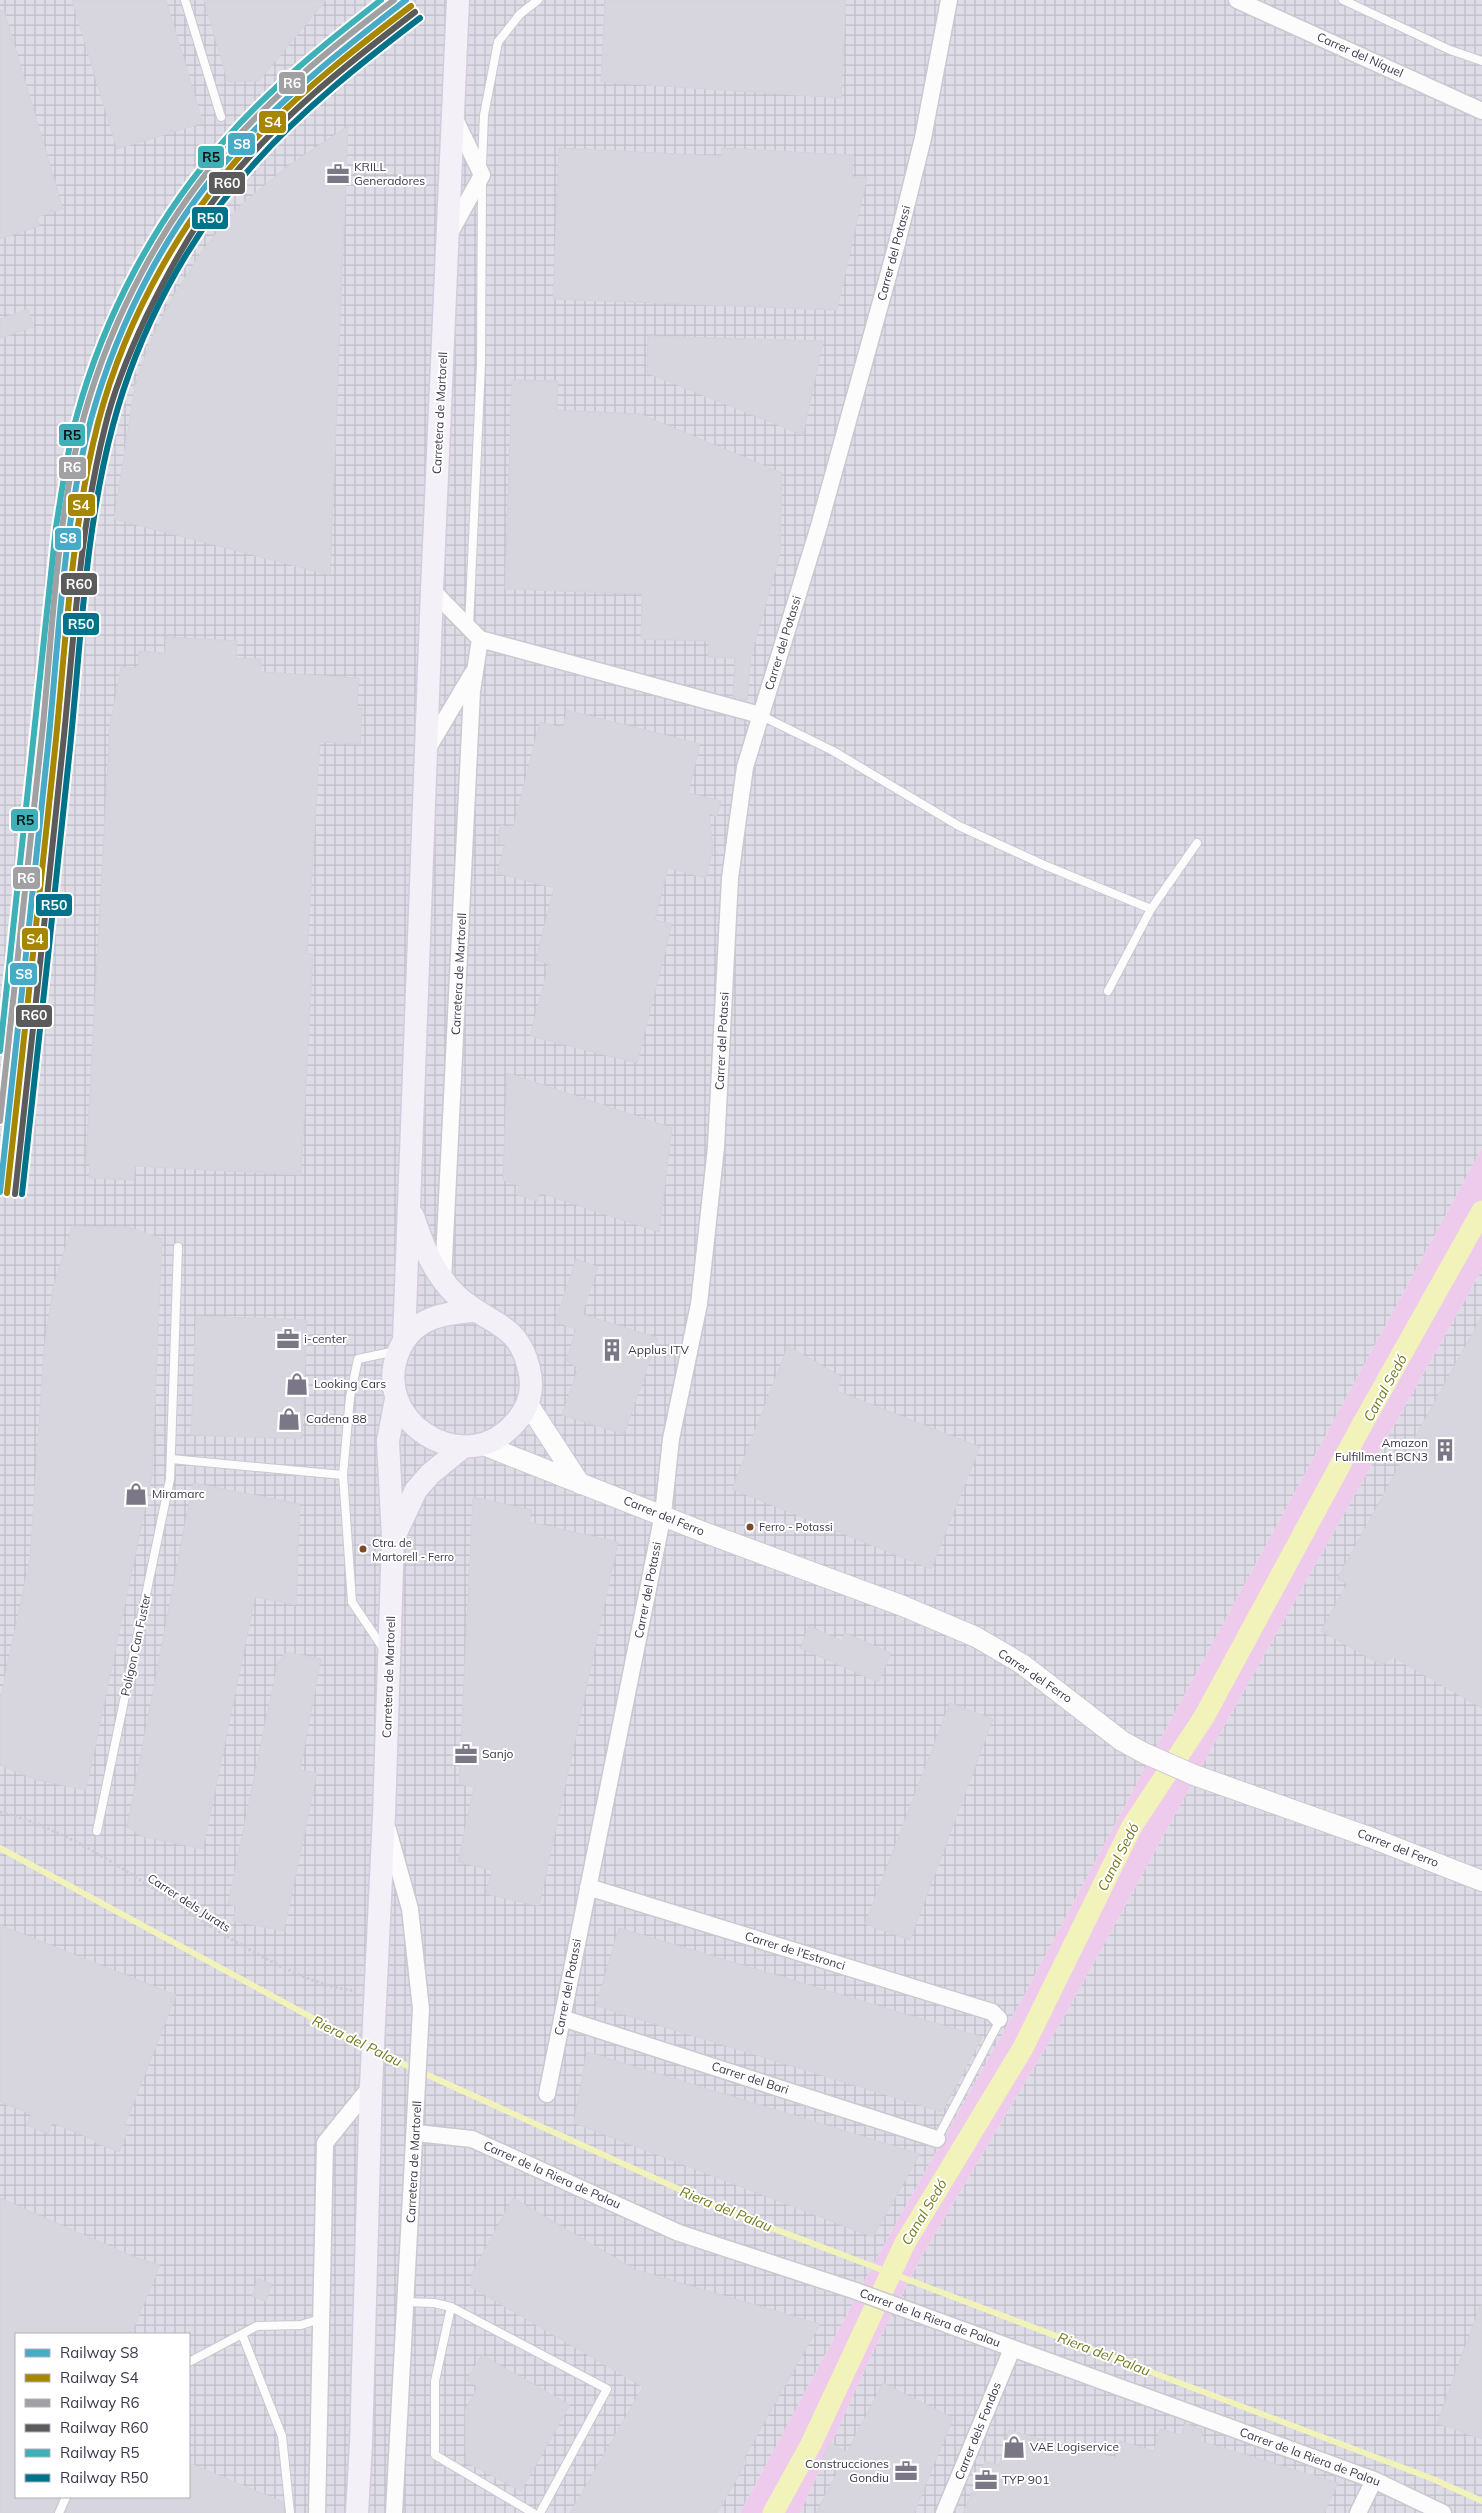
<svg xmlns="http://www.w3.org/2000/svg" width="1482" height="2513" font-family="Mulish,sans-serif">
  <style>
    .industrial { fill: url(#industrial-grid); fill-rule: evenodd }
    .green { fill: #eecbec }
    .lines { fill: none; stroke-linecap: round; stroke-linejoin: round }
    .stream { stroke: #f1f3bb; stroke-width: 6 }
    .canal { stroke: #f1f3bb; stroke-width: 21 }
    .building { fill: #d7d5dd; stroke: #d5d2dc }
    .service-casing { stroke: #cbc8d0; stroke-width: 10 }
    .minor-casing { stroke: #cbc8d0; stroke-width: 19 }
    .tertiary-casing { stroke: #cbc8d0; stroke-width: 22 }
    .secondary-casing { stroke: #d2ccdc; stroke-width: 25 }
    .path { stroke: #cdcbd3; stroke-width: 3; stroke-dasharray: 2.5 2.5; stroke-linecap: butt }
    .service { stroke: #fdfcfd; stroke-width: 8 }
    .minor { stroke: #fdfcfd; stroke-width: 16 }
    .tertiary { stroke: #fdfcfd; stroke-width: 20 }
    .secondary { stroke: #f3f0f7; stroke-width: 22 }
    .rail-1-casing { stroke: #fff; stroke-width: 10 }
    .rail-2-casing { stroke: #fff; stroke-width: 10 }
    .rail-3-casing { stroke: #fff; stroke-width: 10 }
    .rail-4-casing { stroke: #fff; stroke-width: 10 }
    .rail-5-casing { stroke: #fff; stroke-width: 10 }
    .rail-6-casing { stroke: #fff; stroke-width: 10 }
    .rail-1 { stroke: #47abc8; stroke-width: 6 }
    .rail-2 { stroke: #a78600; stroke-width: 6 }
    .rail-3 { stroke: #a1a0a3; stroke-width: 6 }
    .rail-4 { stroke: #5b5b5b; stroke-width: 6 }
    .rail-5 { stroke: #3db1b7; stroke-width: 6 }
    .rail-6 { stroke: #00738a; stroke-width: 6 }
    .bus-dot { fill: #7a4b2a; stroke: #fff; stroke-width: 2 }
    .labels { text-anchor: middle; stroke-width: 4; stroke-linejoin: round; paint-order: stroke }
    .bus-label { font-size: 11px; fill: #3c374b; stroke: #fff; text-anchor: start }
    .street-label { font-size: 12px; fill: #3c374b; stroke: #fff }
    .poi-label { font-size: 12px; fill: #3c374b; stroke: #fff; text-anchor: start }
    .water-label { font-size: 14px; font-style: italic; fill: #747a1e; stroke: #fff }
    .line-badge { stroke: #fff; stroke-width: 2 }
    .badge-label { font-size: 14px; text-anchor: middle; font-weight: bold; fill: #fff }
    .pale-badge-label { font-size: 14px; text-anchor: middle; font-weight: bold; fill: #111 }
  </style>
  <defs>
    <pattern id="industrial-grid" width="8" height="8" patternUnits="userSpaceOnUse" patternTransform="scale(1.25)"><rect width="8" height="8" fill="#dedce6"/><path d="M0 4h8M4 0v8" fill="none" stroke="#bfbdc7"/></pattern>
  </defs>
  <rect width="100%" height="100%" fill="#efedf3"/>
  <!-- industrial -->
  <path class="industrial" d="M 0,0 L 1482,0 L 1482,1148 L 1162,1736 L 1022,1999 L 890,2234 L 740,2513 L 0,2513 ZM 16,2334 L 189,2334 L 189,2497 L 16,2497 Z
    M 1482,1270 L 1482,2513 L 800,2513 L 876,2345 L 922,2256 L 1064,2017 L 1205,1760 Z"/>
  <!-- green -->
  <path class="green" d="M 1482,1148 L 1482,1270 L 1205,1760 L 1064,2017 L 922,2256 L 876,2345 L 800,2513 L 740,2513 L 890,2234 L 1022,1999 L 1162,1736 Z"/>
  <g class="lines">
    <!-- stream -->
    <path class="stream" d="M 0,1848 L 368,2048
      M 377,2052 L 727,2211 L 1433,2479 L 1482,2501"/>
    <!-- canal -->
    <path class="canal" d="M 773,2513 L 811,2444 L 905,2243 L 1023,2048 L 1132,1826 L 1204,1717 L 1363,1423 L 1482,1211"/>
  </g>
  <!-- building -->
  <path class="building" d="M 72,0 L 166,0 L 203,123 L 117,149 Z
    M 204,0 L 326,0 L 259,81 L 228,82 Z
    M 605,0 L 846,0 L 841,98 L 601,82 Z
    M 4,10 L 63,209 L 37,217 L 40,226 L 0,239 L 0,11 Z
    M 348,126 L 330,575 L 114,519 L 135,385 L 150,342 L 174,295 L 204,248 L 239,207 L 285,168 Z
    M 559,148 L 721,156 L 722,148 L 853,155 L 852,177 L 867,177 L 837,310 L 553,299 Z
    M 28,309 L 34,327 L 0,338 L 0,319 Z
    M 648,336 L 823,341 L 803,435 L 647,373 Z
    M 512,380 L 558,381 L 557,410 L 640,414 L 782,473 L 780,554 L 751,657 L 747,701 L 733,697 L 735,658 L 708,657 L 708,641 L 641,639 L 642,594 L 505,589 Z
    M 166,637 L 237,641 L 236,658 L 261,659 L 261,672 L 359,678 L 357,708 L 362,708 L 360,744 L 320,742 L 307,953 L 313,954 L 301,1175 L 135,1166 L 134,1180 L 89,1178 L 90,1163 L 86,1163 L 110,726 L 121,667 L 138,668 L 139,651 L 165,653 Z
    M 567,710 L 700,744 L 688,793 L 721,801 L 717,816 L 709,814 L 713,849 L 706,878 L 668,868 L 655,920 L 672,924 L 637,1063 L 530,1036 L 549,964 L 536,960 L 554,888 L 497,873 L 505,845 L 497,843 L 501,825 L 513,828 L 540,722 L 563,728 Z
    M 507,1073 L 672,1128 L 659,1232 L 540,1193 L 537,1201 L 517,1195 L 519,1186 L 503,1180 Z
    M 72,1226 L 129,1227 L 162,1239 L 152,1475 L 86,1790 L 37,1780 L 0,1765 L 0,1700 L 30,1559 L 44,1349 L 53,1288 Z
    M 576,1259 L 598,1267 L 582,1314 L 658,1338 L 624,1434 L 562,1415 L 578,1368 L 566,1361 L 576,1329 L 555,1322 Z
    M 196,1316 L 307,1320 L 302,1439 L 191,1435 Z
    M 1482,1316 L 1482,1708 L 1393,1657 L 1382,1665 L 1321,1631 L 1347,1584 L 1337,1579 Z
    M 788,1346 L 842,1377 L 837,1391 L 980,1447 L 931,1569 L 732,1489 Z
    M 193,1483 L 300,1504 L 296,1605 L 255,1597 L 203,1849 L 141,1836 L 127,1827 Z
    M 473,1497 L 532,1510 L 529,1522 L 618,1542 L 539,1906 L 486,1894 L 492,1870 L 458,1862 L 474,1787 L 459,1784 Z
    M 809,1626 L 842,1641 L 845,1633 L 891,1653 L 878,1682 L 800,1648 Z
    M 286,1652 L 321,1659 L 300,1770 L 317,1773 L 284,1931 L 233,1921 L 236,1906 L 228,1904 L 278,1662 Z
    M 950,1703 L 993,1719 L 910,1940 L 865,1924 Z
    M 0,1925 L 176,1995 L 125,2125 L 130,2126 L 119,2152 L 94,2142 L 95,2140 L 52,2123 L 48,2134 L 26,2125 L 31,2114 L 0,2102 Z
    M 619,1928 L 982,2037 L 942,2112 L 596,2006 Z
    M 587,2052 L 920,2154 L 873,2237 L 574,2123 Z
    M 0,2198 L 132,2256 L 160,2265 L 131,2334 L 16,2334 L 16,2497 L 60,2497 L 53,2513 L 0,2513 Z
    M 513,2198 L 636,2270 L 820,2324 L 744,2458 L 747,2461 L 717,2513 L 570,2513 L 643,2387 L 471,2287 L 472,2274 L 477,2264 Z
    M 258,2279 L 272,2284 L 266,2301 L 252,2296 Z
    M 1480,2306 L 1482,2306 L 1482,2439 L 1437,2423 Z
    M 482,2355 L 570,2405 L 521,2491 L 466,2462 L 465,2410 L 478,2387 L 466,2380 Z
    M 883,2383 L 953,2418 L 914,2513 L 816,2513 L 840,2467 L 822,2459 L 830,2443 L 847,2452 Z
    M 1185,2424 L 1203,2430 L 1200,2441 L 1338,2483 L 1324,2513 L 963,2513 L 985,2461 L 999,2465 L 1009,2430 L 1095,2455 L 1096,2452 L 1115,2458 L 1120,2441 L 1154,2451 L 1160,2429 L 1181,2435 Z
    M 189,2463 L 283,2502 L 284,2513 L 65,2513 L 72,2497 L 189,2497 Z"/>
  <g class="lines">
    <defs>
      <path id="service" d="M 185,0 L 221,117
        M 1343,0 L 1450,50 L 1482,61
        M 482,166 L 484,115 L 498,42 L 520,14 L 538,0
        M 469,626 L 481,364 L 482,183
        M 760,715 L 833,751 L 959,826 L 1044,865 L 1151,909 L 1197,843
        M 1108,991 L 1151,909
        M 171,1459 L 343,1475 L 350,1397 L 358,1359 L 396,1351
        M 343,1475 L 352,1602 L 383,1648
        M 97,1831 L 170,1479 L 178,1247
        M 937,2139 L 998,2024 L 999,2019
        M 406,2302 L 434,2303 L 451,2307 L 607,2389 L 540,2513
        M 451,2307 L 435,2381 L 435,2455 L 533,2513
        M 242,2334 L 282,2436 L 290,2513
        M 189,2362 L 257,2326 L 301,2325 L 320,2319
        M 59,2513 L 66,2497"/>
      <path id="minor" d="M 1237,0 L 1482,111
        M 450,233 L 482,175 L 454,117
        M 432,590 L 480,639
        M 480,639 L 760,715
        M 427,750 L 472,674
        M 443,1280 L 472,691 L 480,639
        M 388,1830 L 410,1909 L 421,2009 L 394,2513
        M 588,1887 L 992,2012 L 999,2019
        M 562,2018 L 937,2139
        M 547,2094 L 663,1514 L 671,1439 L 699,1304 L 706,1240 L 716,1147 L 730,878 L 745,767 L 819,526 L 896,247 L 923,138 L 949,0
        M 416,2133 L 472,2139 L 679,2233 L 853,2290 L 1374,2480 L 1443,2513
        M 317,2513 L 325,2143 L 371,2086
        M 944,2513 L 1012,2349
        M 1358,2513 L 1374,2480"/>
      <path id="tertiary" d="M 528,1404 L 580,1484
        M 481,1444 L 706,1533 L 903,1606 L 976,1637 L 1022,1664 L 1122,1741 L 1144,1753 L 1194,1775 L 1369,1837 L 1482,1881"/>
      <path id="secondary" d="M 413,1216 C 422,1244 434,1274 456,1295 C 488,1326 520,1320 530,1374 C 534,1396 525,1414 510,1428 C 459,1477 372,1420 398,1353 C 411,1319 441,1313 474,1311
        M 404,1340 L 432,590 L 458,0
        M 395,1535 L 416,1490 L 430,1474 L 463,1447
        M 357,2513 L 361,2444 L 371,2086 L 384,1815 L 393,1538 L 388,1441 L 396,1399"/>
    </defs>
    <!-- service casing -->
    <use href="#service" class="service-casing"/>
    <!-- minor casing -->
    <use href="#minor" class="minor-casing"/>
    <!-- tertiary casing -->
    <use href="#tertiary" class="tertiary-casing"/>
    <!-- secondary casing -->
    <use href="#secondary" class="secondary-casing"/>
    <!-- path -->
    <path class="path" d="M 0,1812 C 97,1837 174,1910 261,1956 C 291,1972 322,1987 356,1991"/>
    <!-- service -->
    <use href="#service" class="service"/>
    <!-- minor -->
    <use href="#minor" class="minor"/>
    <!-- tertiary -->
    <use href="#tertiary" class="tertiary"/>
    <!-- secondary -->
    <use href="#secondary" class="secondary"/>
    <defs>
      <path id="rail-1" d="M 0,1192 C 16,1043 33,895 48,746 C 59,639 63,522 91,419 C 118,322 169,222 238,148 C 288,92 347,46 406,0"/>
      <path id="rail-2" d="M 7,1193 C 23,1045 40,897 55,749 C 66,641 71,529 98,423 C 126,315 187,209 265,129 C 310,84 360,45 411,6"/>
      <path id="rail-3" d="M 0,1121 C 14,989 29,857 43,725 C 53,624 57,514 84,416 C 111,319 163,220 231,144 C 279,90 336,44 394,0"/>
      <path id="rail-4" d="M 15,1194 C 31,1044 48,895 63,745 C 74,639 79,531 105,427 C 114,389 129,353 146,317 C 168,272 192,228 223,188 C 277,119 346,65 415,12"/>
      <path id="rail-5" d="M 0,1051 L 56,527 C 62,490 67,451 77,415 C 104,316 156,218 224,141 C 270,88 326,43 381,0"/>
      <path id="rail-6" d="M 22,1194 C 38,1045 55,897 70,748 C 81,641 85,529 113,425 C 138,331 188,236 254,164 C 303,109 361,63 420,18"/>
    </defs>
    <!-- rail-1 casing -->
    <use href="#rail-1" class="rail-1-casing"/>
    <!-- rail-2 casing -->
    <use href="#rail-2" class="rail-2-casing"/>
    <!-- rail-3 casing -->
    <use href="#rail-3" class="rail-3-casing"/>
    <!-- rail-4 casing -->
    <use href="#rail-4" class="rail-4-casing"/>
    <!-- rail-5 casing -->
    <use href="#rail-5" class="rail-5-casing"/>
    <!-- rail-6 casing -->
    <use href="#rail-6" class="rail-6-casing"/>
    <!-- rail-1 -->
    <use href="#rail-1" class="rail-1"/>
    <!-- rail-2 -->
    <use href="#rail-2" class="rail-2"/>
    <!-- rail-3 -->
    <use href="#rail-3" class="rail-3"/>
    <!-- rail-4 -->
    <use href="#rail-4" class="rail-4"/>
    <!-- rail-5 -->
    <use href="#rail-5" class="rail-5"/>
    <!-- rail-6 -->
    <use href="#rail-6" class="rail-6"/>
  </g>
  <!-- icons -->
  <defs>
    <symbol id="office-bare" viewBox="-9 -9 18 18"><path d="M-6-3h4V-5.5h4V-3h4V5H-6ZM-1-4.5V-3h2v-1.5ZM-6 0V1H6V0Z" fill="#7b7786" stroke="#fff" stroke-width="2.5" paint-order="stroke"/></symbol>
    <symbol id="building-bare" viewBox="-9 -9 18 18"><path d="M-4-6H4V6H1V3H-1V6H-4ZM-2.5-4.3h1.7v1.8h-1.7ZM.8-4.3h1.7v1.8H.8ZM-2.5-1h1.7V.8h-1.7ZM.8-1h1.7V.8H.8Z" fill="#7b7786" stroke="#fff" stroke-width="2.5" paint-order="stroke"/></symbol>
    <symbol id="shop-bare" viewBox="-9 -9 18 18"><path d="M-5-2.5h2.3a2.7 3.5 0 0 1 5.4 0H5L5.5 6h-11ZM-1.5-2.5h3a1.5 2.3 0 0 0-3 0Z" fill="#7b7786" stroke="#fff" stroke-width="2.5" paint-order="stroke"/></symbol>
  </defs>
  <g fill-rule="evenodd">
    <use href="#office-bare" x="322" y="158" width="32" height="32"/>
    <use href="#office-bare" x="272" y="1323" width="32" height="32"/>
    <use href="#building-bare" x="596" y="1334" width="32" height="32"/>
    <use href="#shop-bare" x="281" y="1368" width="32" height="32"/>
    <use href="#shop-bare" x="273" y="1403" width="32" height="32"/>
    <use href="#building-bare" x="1429" y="1434" width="32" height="32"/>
    <use href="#shop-bare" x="120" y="1478" width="32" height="32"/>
    <use href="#office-bare" x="450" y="1738" width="32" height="32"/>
    <use href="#shop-bare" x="998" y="2431" width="32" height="32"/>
    <use href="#office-bare" x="890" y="2455" width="32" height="32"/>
    <use href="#office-bare" x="970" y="2464" width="32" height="32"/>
  </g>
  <!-- markers -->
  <g class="bus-dot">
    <circle cx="750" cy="1527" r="4.5"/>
    <circle cx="363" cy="1549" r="4.5"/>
  </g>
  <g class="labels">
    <!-- bus labels -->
    <g class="bus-label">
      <text x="759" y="1531">Ferro - Potassi</text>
      <text x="372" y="1547">Ctra. de<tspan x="372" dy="14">Martorell - Ferro</tspan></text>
    </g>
    <!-- street labels -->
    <g class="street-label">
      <text transform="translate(1360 55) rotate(24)" y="4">Carrer del Níquel</text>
      <text transform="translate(894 253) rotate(-75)" y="4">Carrer del Potassi</text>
      <text transform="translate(440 413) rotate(-87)" y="4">Carretera de Martorell</text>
      <text transform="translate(783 643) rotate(-73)" y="4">Carrer del Potassi</text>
      <text transform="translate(459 974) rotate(-87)" y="4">Carretera de Martorell</text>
      <text transform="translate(722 1041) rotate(-87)" y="4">Carrer del Potassi</text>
      <text transform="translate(664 1516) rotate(22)" y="4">Carrer del Ferro</text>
      <text transform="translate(648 1590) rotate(-79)" y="4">Carrer del Potassi</text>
      <text transform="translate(136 1645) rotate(-78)" y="4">Polígon Can Fuster</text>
      <text transform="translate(1035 1676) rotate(34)" y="4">Carrer del Ferro</text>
      <text transform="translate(389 1677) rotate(-88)" y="4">Carretera de Martorell</text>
      <text transform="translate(1398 1848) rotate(21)" y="4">Carrer del Ferro</text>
      <text transform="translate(189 1903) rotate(33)" y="4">Carrer dels Jurats</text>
      <text transform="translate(795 1951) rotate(17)" y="4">Carrer de l'Estronci</text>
      <text transform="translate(568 1987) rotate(-79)" y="4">Carrer del Potassi</text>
      <text transform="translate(750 2078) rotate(18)" y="4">Carrer del Bari</text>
      <text transform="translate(414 2162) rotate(-87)" y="4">Carretera de Martorell</text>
      <text transform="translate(552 2175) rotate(24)" y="4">Carrer de la Riera de Palau</text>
      <text transform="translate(930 2318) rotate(20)" y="4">Carrer de la Riera de Palau</text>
      <text transform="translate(978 2431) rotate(-68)" y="4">Carrer dels Fondos</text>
      <text transform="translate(1310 2457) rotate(20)" y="4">Carrer de la Riera de Palau</text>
    </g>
    <!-- poi labels -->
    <g class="poi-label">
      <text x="354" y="171">KRILL<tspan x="354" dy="14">Generadores</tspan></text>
      <text x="304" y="1343">i-center</text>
      <text x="628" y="1354">Applus ITV</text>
      <text x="314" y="1388">Looking Cars</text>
      <text x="306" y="1423">Cadena 88</text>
      <text x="1428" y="1447" text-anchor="end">Amazon<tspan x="1428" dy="14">Fulfillment BCN3</tspan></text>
      <text x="152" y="1498">Miramarc</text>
      <text x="482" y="1758">Sanjo</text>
      <text x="1030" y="2451">VAE Logiservice</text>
      <text x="889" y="2468" text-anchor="end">Construcciones<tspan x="889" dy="14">Gondiu</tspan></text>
      <text x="1002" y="2484">TYP 901</text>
    </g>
    <!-- water labels -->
    <g class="water-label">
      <text transform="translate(1385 1388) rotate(-61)" y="5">Canal Sedó</text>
      <text transform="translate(1118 1857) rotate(-63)" y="5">Canal Sedó</text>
      <text transform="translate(357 2041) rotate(26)" y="5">Riera del Palau</text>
      <text transform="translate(726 2209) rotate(22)" y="5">Riera del Palau</text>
      <text transform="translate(924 2212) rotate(-59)" y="5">Canal Sedó</text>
      <text transform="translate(1104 2354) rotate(21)" y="5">Riera del Palau</text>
    </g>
  </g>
  <g class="line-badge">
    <rect x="278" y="71" width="28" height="24" rx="5" fill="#a1a0a3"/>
    <rect x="258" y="110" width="29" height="24" rx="5" fill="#a78600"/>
    <rect x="227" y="132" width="29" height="24" rx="5" fill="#47abc8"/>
    <rect x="197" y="145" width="28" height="24" rx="5" fill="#3db1b7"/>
    <rect x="208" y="171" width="38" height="24" rx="5" fill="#5b5b5b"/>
    <rect x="191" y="206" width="38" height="24" rx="5" fill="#00738a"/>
    <rect x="58" y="423" width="28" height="24" rx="5" fill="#3db1b7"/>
    <rect x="58" y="456" width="29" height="24" rx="5" fill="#a1a0a3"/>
    <rect x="67" y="493" width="29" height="24" rx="5" fill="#a78600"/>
    <rect x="54" y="527" width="28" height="24" rx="5" fill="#47abc8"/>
    <rect x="60" y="572" width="38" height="24" rx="5" fill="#5b5b5b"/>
    <rect x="62" y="612" width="38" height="24" rx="5" fill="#00738a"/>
    <rect x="10" y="808" width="29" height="24" rx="5" fill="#3db1b7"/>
    <rect x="12" y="866" width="29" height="24" rx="5" fill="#a1a0a3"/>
    <rect x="35" y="893" width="38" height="24" rx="5" fill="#00738a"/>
    <rect x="21" y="927" width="28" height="24" rx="5" fill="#a78600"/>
    <rect x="9" y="962" width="29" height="24" rx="5" fill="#47abc8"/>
    <rect x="15" y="1004" width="38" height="24" rx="5" fill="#5b5b5b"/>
  </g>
  <g class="badge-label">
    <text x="292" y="88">R6</text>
    <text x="273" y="127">S4</text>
    <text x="242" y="149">S8</text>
    <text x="227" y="188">R60</text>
    <text x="210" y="223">R50</text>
    <text x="72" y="472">R6</text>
    <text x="81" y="510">S4</text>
    <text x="68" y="543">S8</text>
    <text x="79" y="589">R60</text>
    <text x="81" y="629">R50</text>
    <text x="26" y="883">R6</text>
    <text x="54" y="910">R50</text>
    <text x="35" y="944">S4</text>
    <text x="24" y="979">S8</text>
    <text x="34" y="1020">R60</text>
  </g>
  <g class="pale-badge-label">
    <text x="211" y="162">R5</text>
    <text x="72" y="440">R5</text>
    <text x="25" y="825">R5</text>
  </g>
  <!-- legend -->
  <rect x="15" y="2333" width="175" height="165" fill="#ffffff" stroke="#b1afb7"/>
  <rect x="25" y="2349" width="25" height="8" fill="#47abc8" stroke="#b1afb7"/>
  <text x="60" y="2358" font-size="15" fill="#3c374b">Railway S8</text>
  <rect x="25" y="2374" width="25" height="8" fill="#a78600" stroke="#b1afb7"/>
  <text x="60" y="2383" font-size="15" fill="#3c374b">Railway S4</text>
  <rect x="25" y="2399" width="25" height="8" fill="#a1a0a3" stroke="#b1afb7"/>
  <text x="60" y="2408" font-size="15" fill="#3c374b">Railway R6</text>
  <rect x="25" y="2424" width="25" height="8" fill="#5b5b5b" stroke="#b1afb7"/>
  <text x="60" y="2433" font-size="15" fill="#3c374b">Railway R60</text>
  <rect x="25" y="2449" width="25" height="8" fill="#3db1b7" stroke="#b1afb7"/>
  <text x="60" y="2458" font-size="15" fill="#3c374b">Railway R5</text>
  <rect x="25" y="2474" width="25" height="8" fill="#00738a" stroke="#b1afb7"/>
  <text x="60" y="2483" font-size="15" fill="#3c374b">Railway R50</text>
</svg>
